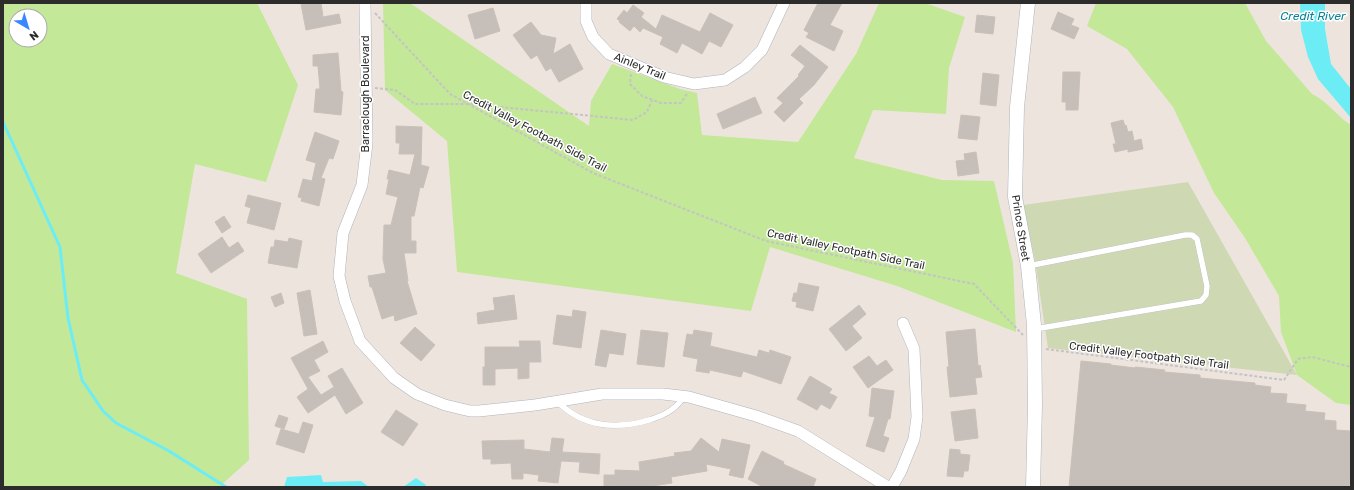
<svg xmlns="http://www.w3.org/2000/svg" width="1354" height="490" font-family="Rubik,sans-serif">
  <style>
    .green { fill: #c3e898; fill-rule: evenodd }
    .cemetery { fill: #ced9b4 }
    .water { fill: #6cedf6 }
    .lines { fill: none; stroke-linecap: round; stroke-linejoin: round }
    .stream { stroke: #6cedf6; stroke-width: 3 }
    .building { fill: #c6bfb9; stroke: #cac0b7 }
    .service-casing { stroke: #aeb4bc; stroke-width: 6 }
    .minor-casing { stroke: #aeb4bc; stroke-width: 12 }
    .tertiary-casing { stroke: #aeb4bc; stroke-width: 15 }
    .path { stroke: #c4c4c4; stroke-width: 2; stroke-dasharray: 3 2; stroke-linecap: butt }
    .service { stroke: #fff; stroke-width: 5.5 }
    .minor { stroke: #fff; stroke-width: 11 }
    .tertiary { stroke: #fff; stroke-width: 14 }
    .labels { text-anchor: middle; stroke-width: 3; stroke-linejoin: round; paint-order: stroke }
    .street-label { font-size: 11px; fill: #2c2c2c; stroke: #fff }
    .water-label { font-size: 12px; font-style: italic; fill: #078298; stroke: #fff }
  </style>
  <rect width="100%" height="100%" fill="#eee4de"/>
  <!-- green -->
  <path class="green" d="M 3,3 L 257,3 L 298,85 L 266,182 L 195,164 L 176,273 L 247,299 L 249,460 L 219,487 L 3,487 ZM 16,16 L 40,16 L 40,40 L 16,40 Z
    M 383,3 L 410,3 L 589,126 L 591,101 L 612,64 L 680,89 L 697,93 L 702,135 L 798,142 L 856,54 L 879,3 L 925,3 L 965,17 L 949,68 L 946,114 L 873,110 L 854,158 L 942,180 L 994,181 L 1013,263 L 1016,332 L 897,286 L 770,247 L 751,311 L 457,272 L 447,141 L 385,90 Z
    M 1096,3 L 1245,3 L 1266,41 L 1312,94 C 1329,102 1336,116 1351,125 L 1351,405 L 1336,403 L 1297,375 L 1281,332 L 1279,296 L 1245,238 L 1214,193 L 1173,107 L 1127,49 L 1087,26 Z"/>
  <!-- cemetery -->
  <path class="cemetery" d="M 1188,182 L 1297,375 L 1048,348 L 1035,261 L 1023,205 Z"/>
  <!-- water -->
  <path class="water" d="M 1300,3 L 1325,3 L 1325,29 L 1331,64 L 1351,89 L 1351,118 L 1318,79 L 1308,57 L 1301,30 Z
    M 321,475 L 323,482 L 361,481 L 369,487 L 284,487 L 287,477 Z
    M 416,478 L 426,485 L 425,487 L 403,487 Z"/>
  <g class="lines">
    <!-- stream -->
    <path class="stream" d="M 3,122 L 60,247 L 68,318 L 82,380 L 103,411 L 116,423 L 169,451 L 226,487"/>
  </g>
  <!-- building -->
  <path class="building" d="M 308,3 L 321,3 L 323,17 L 339,14 L 341,23 L 306,30 L 301,4 Z
    M 818,3 L 842,3 L 830,25 L 843,31 L 834,51 L 806,37 L 809,33 L 804,30 Z
    M 633,5 L 644,13 L 641,17 L 656,29 L 662,15 L 700,32 L 710,13 L 733,25 L 721,47 L 709,41 L 702,54 L 682,43 L 677,53 L 660,44 L 663,37 L 643,28 L 640,32 L 634,26 L 630,31 L 619,22 L 620,21 L 617,19 L 624,10 L 627,13 Z
    M 493,8 L 500,31 L 475,39 L 468,15 Z
    M 1058,12 L 1074,19 L 1071,25 L 1079,28 L 1074,39 L 1051,29 Z
    M 977,15 L 995,17 L 993,34 L 975,32 Z
    M 531,22 L 541,35 L 556,38 L 553,54 L 570,44 L 583,69 L 559,82 L 551,68 L 546,71 L 537,55 L 531,59 L 513,35 Z
    M 800,45 L 828,67 L 814,85 L 799,99 L 803,103 L 784,122 L 774,112 L 783,103 L 777,98 L 799,76 L 798,75 L 805,66 L 791,55 Z
    M 338,53 L 341,91 L 343,92 L 341,115 L 314,112 L 316,89 L 320,89 L 318,66 L 313,66 L 313,55 Z
    M 1063,72 L 1080,72 L 1078,110 L 1066,110 L 1066,102 L 1062,102 Z
    M 983,73 L 999,75 L 996,106 L 980,104 Z
    M 755,97 L 762,113 L 723,129 L 717,114 Z
    M 961,115 L 980,117 L 977,140 L 958,138 Z
    M 1123,120 L 1125,126 L 1126,125 L 1128,132 L 1132,131 L 1134,141 L 1141,139 L 1143,149 L 1128,152 L 1128,149 L 1115,152 L 1113,144 L 1116,144 L 1111,123 Z
    M 396,126 L 422,127 L 421,165 L 429,167 L 423,188 L 420,187 L 414,216 L 411,216 L 411,241 L 416,241 L 416,253 L 404,253 L 408,281 L 407,281 L 417,314 L 395,321 L 394,315 L 382,319 L 372,287 L 370,287 L 368,276 L 386,273 L 383,259 L 384,225 L 391,225 L 398,197 L 386,194 L 389,179 L 387,179 L 389,170 L 410,175 L 415,154 L 399,154 L 400,143 L 396,143 Z
    M 315,132 L 339,141 L 333,159 L 329,158 L 321,178 L 325,179 L 319,206 L 301,201 L 302,198 L 298,197 L 303,179 L 312,181 L 316,163 L 306,160 Z
    M 976,152 L 979,173 L 958,176 L 956,161 L 965,160 L 964,154 Z
    M 248,195 L 281,203 L 274,230 L 247,223 L 251,208 L 245,206 Z
    M 224,216 L 231,227 L 222,233 L 215,222 Z
    M 222,237 L 229,248 L 238,242 L 244,251 L 211,273 L 198,254 Z
    M 289,238 L 302,241 L 297,268 L 268,263 L 271,247 L 274,247 L 275,240 L 288,242 Z
    M 799,283 L 819,287 L 813,311 L 796,307 L 797,302 L 792,301 L 794,293 L 797,293 Z
    M 310,290 L 317,334 L 304,336 L 297,293 Z
    M 281,293 L 284,303 L 275,307 L 271,297 Z
    M 514,295 L 517,319 L 478,324 L 477,313 L 495,310 L 493,298 Z
    M 859,305 L 866,314 L 852,326 L 862,338 L 846,351 L 829,329 Z
    M 573,310 L 586,312 L 581,348 L 553,344 L 557,315 L 572,317 Z
    M 415,327 L 435,345 L 421,361 L 400,343 Z
    M 975,329 L 978,366 L 980,365 L 982,377 L 975,378 L 977,394 L 950,397 L 947,367 L 949,367 L 946,332 Z
    M 601,330 L 626,334 L 623,355 L 609,353 L 606,367 L 595,365 Z
    M 641,330 L 668,333 L 664,367 L 637,364 Z
    M 694,330 L 712,333 L 710,346 L 757,357 L 759,350 L 769,353 L 770,350 L 791,357 L 781,384 L 743,371 L 741,377 L 710,370 L 709,373 L 696,371 L 698,359 L 683,356 L 687,334 L 693,335 Z
    M 323,341 L 328,352 L 314,360 L 320,371 L 308,377 L 321,395 L 334,387 L 328,376 L 342,368 L 363,403 L 346,414 L 335,395 L 308,413 L 297,397 L 308,389 L 291,358 Z
    M 519,341 L 540,341 L 541,362 L 529,362 L 529,378 L 518,379 L 518,368 L 495,369 L 495,385 L 483,385 L 483,367 L 485,367 L 485,347 L 520,347 Z
    M 869,356 L 877,366 L 886,360 L 893,370 L 868,388 L 853,367 Z
    M 1081,361 L 1111,364 L 1111,365 L 1135,368 L 1135,367 L 1165,370 L 1164,372 L 1200,375 L 1200,378 L 1255,383 L 1255,385 L 1271,387 L 1270,393 L 1287,394 L 1286,403 L 1306,405 L 1305,411 L 1325,413 L 1324,420 L 1336,421 L 1336,430 L 1351,431 L 1351,470 L 1349,487 L 1069,487 Z
    M 810,376 L 832,389 L 829,393 L 837,397 L 830,409 L 821,404 L 817,410 L 797,399 Z
    M 872,388 L 894,391 L 890,419 L 888,419 L 883,436 L 889,438 L 884,452 L 866,446 L 875,417 L 869,416 Z
    M 975,409 L 978,438 L 955,441 L 951,412 Z
    M 396,410 L 418,424 L 403,446 L 381,432 Z
    M 279,415 L 288,418 L 284,429 L 275,426 Z
    M 303,422 L 313,425 L 304,453 L 276,444 L 281,429 L 299,434 Z
    M 552,438 L 564,439 L 562,452 L 600,454 L 599,474 L 579,472 L 580,462 L 561,461 L 558,483 L 538,481 L 539,475 L 523,473 L 523,479 L 512,479 L 511,463 L 491,464 L 491,459 L 483,459 L 482,441 L 524,440 L 524,449 L 550,452 Z
    M 701,438 L 719,452 L 722,439 L 750,445 L 743,478 L 729,475 L 731,469 L 706,464 L 707,471 L 671,477 L 672,483 L 646,487 L 604,486 L 604,475 L 615,475 L 615,470 L 640,471 L 639,462 L 675,456 L 674,453 L 691,451 Z
    M 950,449 L 960,450 L 960,454 L 970,455 L 968,471 L 964,471 L 963,477 L 947,476 Z
    M 762,451 L 784,462 L 783,464 L 816,479 L 813,487 L 763,487 L 748,479 Z"/>
  <g class="lines">
    <defs>
      <path id="service" d="M 1028,266 L 1185,235 L 1192,235 L 1197,239 L 1207,286 L 1206,295 L 1201,301 L 1035,329
        M 557,401 C 582,427 616,430 649,420 C 663,416 677,409 684,396"/>
      <path id="minor" d="M 365,3 L 367,143 L 362,185 L 343,233 L 339,276 L 345,301 L 360,341 L 394,378 L 417,394 L 445,405 L 470,411 L 479,411 L 535,405 L 602,394 L 663,394 L 689,397 L 756,416 L 798,431 L 888,487
        M 586,3 L 586,21 L 593,37 L 609,54 L 664,77 L 694,84 L 725,80 L 745,67 L 762,50 L 784,3
        M 892,487 L 901,471 L 914,439 L 917,417 L 914,349 L 903,323"/>
      <path id="tertiary" d="M 1028,3 L 1017,107 L 1015,197 L 1028,266 L 1034,325 L 1035,405 L 1033,487"/>
    </defs>
    <!-- service casing -->
    <use href="#service" class="service-casing"/>
    <!-- minor casing -->
    <use href="#minor" class="minor-casing"/>
    <!-- tertiary casing -->
    <use href="#tertiary" class="tertiary-casing"/>
    <!-- path -->
    <path class="path" d="M 375,13 L 450,94 L 593,173 L 766,241 L 974,284 L 1023,335
      M 631,74 L 630,84 L 642,96 L 661,103 L 681,103 L 688,92
      M 375,88 L 395,90 L 415,104 L 470,104 L 633,120 L 647,112 L 652,100
      M 1046,349 L 1284,380 L 1298,359 L 1312,357 L 1351,367"/>
    <!-- service -->
    <use href="#service" class="service"/>
    <!-- minor -->
    <use href="#minor" class="minor"/>
    <!-- tertiary -->
    <use href="#tertiary" class="tertiary"/>
  </g>
  <g class="labels">
    <!-- street labels -->
    <g class="street-label">
      <text transform="translate(640 66) rotate(22)" y="4">Ainley Trail</text>
      <text transform="translate(365 94) rotate(-90)" y="4">Barraclough Boulevard</text>
      <text transform="translate(535 131) rotate(28)" y="4">Credit Valley Footpath Side Trail</text>
      <text transform="translate(1021 228) rotate(81)" y="4">Prince Street</text>
      <text transform="translate(846 249) rotate(12)" y="4">Credit Valley Footpath Side Trail</text>
      <text transform="translate(1149 355) rotate(7)" y="4">Credit Valley Footpath Side Trail</text>
    </g>
    <!-- water labels -->
    <g class="water-label">
      <text x="1313" y="20">Credit River</text>
    </g>
  </g>
  <!-- border -->
  <rect width="1354" height="490" fill="none" stroke="#2c2c2c" stroke-width="8"/>
  <!-- north arrow -->
  <g transform="translate(28 28) rotate(142)"><circle r="19" fill="#ffffff" stroke="#ababab"/>
  <path d="M0-3L7 15L0 10L-7 15Z" fill="#3a86ff"/>
  <text y="-6" font-size="11" font-weight="bold" text-anchor="middle" fill="#2c2c2c">N</text>
  </g>
</svg>
